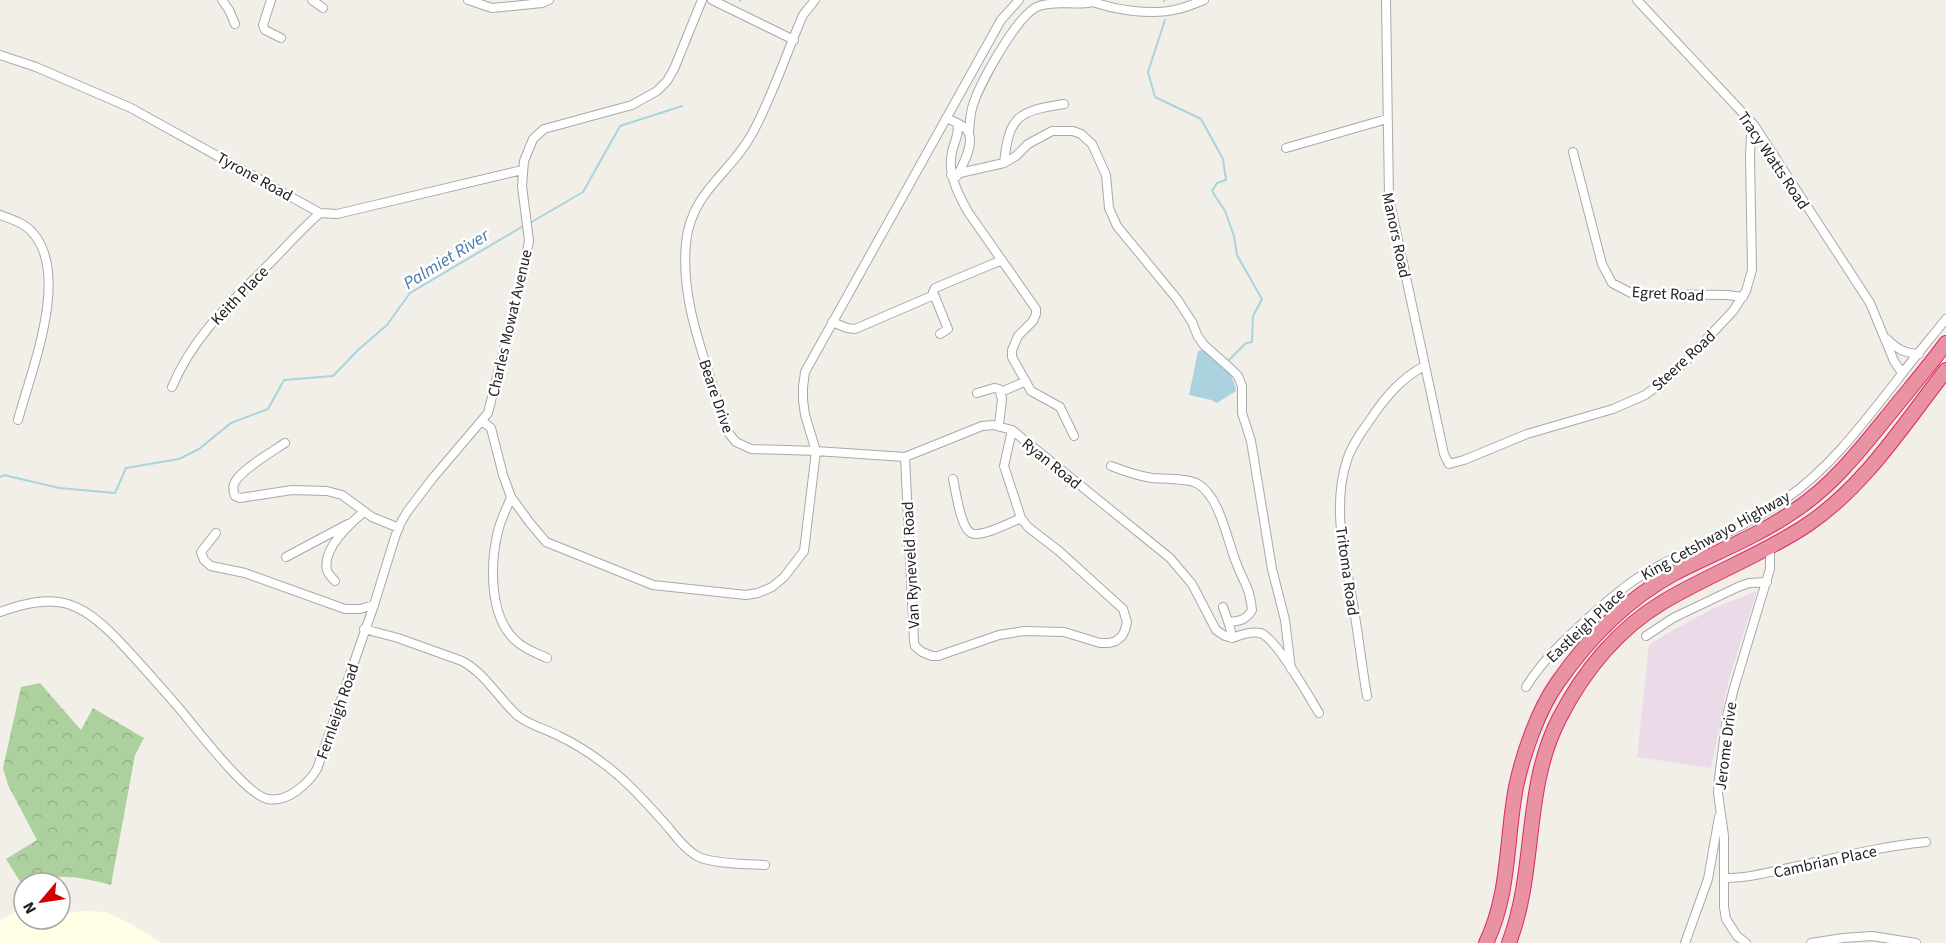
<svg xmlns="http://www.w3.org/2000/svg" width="1946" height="943" font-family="'Source Sans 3',sans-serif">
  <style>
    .industrial { fill: #ebdbe8 }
    .education { fill: #ffffe5 }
    .forest { fill: url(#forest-crowns) }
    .water { fill: #aad3df }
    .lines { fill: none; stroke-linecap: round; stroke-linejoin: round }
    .stream { stroke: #aad3df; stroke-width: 2 }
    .minor-casing { stroke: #a9a9a9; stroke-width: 10 }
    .motorway-casing { stroke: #dc2a67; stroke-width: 16 }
    .minor { stroke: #fff; stroke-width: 8 }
    .motorway { stroke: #e892a2; stroke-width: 14 }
    .labels { text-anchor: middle; stroke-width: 5; stroke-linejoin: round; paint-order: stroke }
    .street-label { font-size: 16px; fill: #222; stroke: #fff }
    .water-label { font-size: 18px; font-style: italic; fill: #4a7aab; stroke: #fff }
  </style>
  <defs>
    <pattern id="forest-crowns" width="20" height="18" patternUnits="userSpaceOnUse" patternTransform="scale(1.5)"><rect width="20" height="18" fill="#add19e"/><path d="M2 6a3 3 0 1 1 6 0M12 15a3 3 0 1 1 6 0" fill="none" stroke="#95b388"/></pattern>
  </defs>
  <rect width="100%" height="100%" fill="#f2efe9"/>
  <!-- industrial -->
  <path class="industrial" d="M 1757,591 L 1729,679 L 1711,768 L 1637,757 L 1649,645 L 1673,630 L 1716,607 Z"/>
  <!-- education -->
  <path class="education" d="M 24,907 L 24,919 L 60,919 L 60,914 L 83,911 L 106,912 L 129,923 L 162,943 L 0,943 L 0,920 Z"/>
  <!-- forest -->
  <path class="forest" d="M 40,683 L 81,730 L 93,708 L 144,738 L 135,755 L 111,885 C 78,876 55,873 21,883 L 6,859 L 37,840 L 8,785 L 3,768 L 21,687 Z"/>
  <!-- water -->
  <path class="water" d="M 1205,349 C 1218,362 1234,372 1236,391 L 1217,403 L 1211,400 L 1189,395 L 1198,351 Z"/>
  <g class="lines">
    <!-- stream -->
    <path class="stream" d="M 740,1 L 740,0
      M 1164,1 L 1164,0
      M 1165,20 L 1148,72 L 1155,97 L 1201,119 L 1223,159 L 1226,180 L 1217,183 L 1212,191 L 1225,211 L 1234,236 L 1237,255 L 1262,299 L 1253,316 L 1252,342 L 1246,343 L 1229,360
      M 530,223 L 583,192 L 620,126 L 682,106
      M 0,477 L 4,475 L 59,488 L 115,493 L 126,468 L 179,459 L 199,449 L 231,423 L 268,409 L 284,380 L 333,376 L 358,350 L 387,325 L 410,293 L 525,225"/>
    <defs>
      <path id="minor" d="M 222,0 L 229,10 L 235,24
        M 271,0 L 263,25 L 265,30 L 281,38
        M 312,0 L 323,8
        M 468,0 L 492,8 L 542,3 L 549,0
        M 712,0 L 794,40
        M 815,0 L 803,15 C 786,54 773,95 753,132 C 731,174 691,191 686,243 C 680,305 707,361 723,420 L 727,431 L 736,442 L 751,449 L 816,451 L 905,457 L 982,426 L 993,425 L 1012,430 L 1170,558 L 1192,584 L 1216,630 L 1225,636 L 1232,638
        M 1386,0 L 1389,198 L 1444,454 L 1449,464 L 1464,460 L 1527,434 L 1613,409 L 1645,395 L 1667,379 L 1686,361 L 1733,311 L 1746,291 L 1752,270 L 1750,156 L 1751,135 L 1754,125
        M 1637,0 L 1754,125 L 1870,303 L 1894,361 L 1902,373
        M 1090,1 C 1115,10 1151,16 1178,9 C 1187,7 1196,3 1204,0
        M 0,55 L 36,67 L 131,108 L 320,213 L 337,214 L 522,170
        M 946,118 C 953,121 962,124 967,130 C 976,141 963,165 957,176
        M 957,123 C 960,134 954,142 952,152 C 947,173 958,194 968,212 L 1036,309 L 1036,314 L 1033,321 L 1018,336 L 1012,350 L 1012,357 L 1031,391 L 1060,407 L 1074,436
        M 969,132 C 970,123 970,113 973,105 C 980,83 1018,13 1039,6 C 1056,0 1075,6 1093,2
        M 1286,148 L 1387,119
        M 1573,152 L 1602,264 L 1612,283 L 1633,294 L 1727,295 L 1743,297
        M 1004,163 C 1009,116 1018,111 1064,104
        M 951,175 L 1004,163 L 1016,156 L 1028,144 L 1052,131 L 1073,131 L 1081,134 L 1092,144 L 1106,175 L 1109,208 L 1117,226 L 1177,299 L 1192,322 L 1198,337 L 1204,345 L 1230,368 L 1238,376 L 1242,386 L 1242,413 L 1251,441 L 1272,569 L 1285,620 L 1291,669
        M 0,215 C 11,219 24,223 32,232 C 71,274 31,371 18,420
        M 832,322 L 847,328 L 855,329 L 934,295
        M 940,334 L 948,329 L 933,292 L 935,288 L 1002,260
        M 1887,339 C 1897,349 1904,353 1919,354
        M 172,387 C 192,340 223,310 258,275 C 280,254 297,233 320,213
        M 1001,392 L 1024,382
        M 977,393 L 994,388 L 999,389 L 1002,399 L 999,425
        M 482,421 L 491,428 L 503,475 L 511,497 L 530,523 L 546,542 L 653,585 L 746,595 L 758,593 L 772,587 L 784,577 L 804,551 L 816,451 L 805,415 L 803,400 L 803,387 L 805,372 L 1001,20 L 1019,0
        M 285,443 C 273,451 241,470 235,482 C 232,487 233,491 235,496 L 240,498 L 292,490 L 327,491 L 342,495 L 372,517 L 399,528
        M 905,457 L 914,641 L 915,646 L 922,652 L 932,656 L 938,656 L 999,635 L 1024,631 L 1064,632 L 1100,643 L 1109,643 L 1116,641 L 1122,636 L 1125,630 L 1127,622 L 1123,609 L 1059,551 L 1028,527 L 1021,518 L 1004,466 L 1012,430
        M 1111,466 C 1124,471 1138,476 1152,478 C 1163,479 1188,478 1198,484 C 1220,497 1227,540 1236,562 C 1243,582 1250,587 1252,610 C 1246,620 1240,621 1229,622
        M 953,479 C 956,491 960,527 971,533 C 980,538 1012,522 1021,518
        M 511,497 C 507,508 501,519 498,531 C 490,564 489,616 515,640 C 524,649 536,653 547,658
        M 216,533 L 201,552 L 204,560 L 211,566 L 245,573 L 345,609 L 360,609 L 374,605
        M 286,557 L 348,524
        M 335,581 C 332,578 328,574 327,570 C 322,549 350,523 364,512
        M 1223,607 L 1230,627 L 1232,638
        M 0,612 C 54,592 79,599 118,640 C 139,662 159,685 179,708 C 195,727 247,796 268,799 C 287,803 308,784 317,769 L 374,605 L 395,537 L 400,524 L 407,512 L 432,479 L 488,413 L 521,281 L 529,241 L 522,186 L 524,161 L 533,139 L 544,129 L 632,105 L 657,91 L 667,81 L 674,69 L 702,0
        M 364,629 L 398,638 L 462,661 C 486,674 498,698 518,716 C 529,725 546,729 559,736 C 578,745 596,757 613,771 C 633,787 651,808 668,827 C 676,837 685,849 697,856 C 711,864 748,864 765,865
        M 1646,636 L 1673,618 L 1738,587 L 1749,583 L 1767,582
        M 1232,638 C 1240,635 1251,631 1260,633 C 1275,636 1309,697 1319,713
        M 1526,687 C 1545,656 1575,630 1603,605 C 1615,595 1626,585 1639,577 C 1687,548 1741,531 1787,498 C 1832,466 1864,422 1898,379 C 1913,359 1930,339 1946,319
        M 1367,696 C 1362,668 1359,639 1354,610 C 1346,561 1331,509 1347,460 C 1352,444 1363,430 1372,417 C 1387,395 1401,379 1424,366
        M 1725,878 C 1750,878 1774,871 1798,866 C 1840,857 1883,846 1926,842
        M 1685,943 L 1708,879 L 1719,817
        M 1746,943 L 1737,936 L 1726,919 L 1724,907 L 1724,836 L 1718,793 L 1719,778 L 1727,716 L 1734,688 L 1770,569 L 1770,547
        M 1811,943 L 1843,938 L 1872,936 L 1916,943"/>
      <path id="motorway" d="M 1486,943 C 1510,894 1506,839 1516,787 C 1523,754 1538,710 1558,682 C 1588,639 1626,600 1673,574 C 1713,553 1757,537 1794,511 C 1835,484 1864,445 1895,407 C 1912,386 1930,365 1946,343
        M 1509,943 C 1537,870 1523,789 1559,719 C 1583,672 1618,629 1663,602 C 1710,574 1762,555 1807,525 C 1865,486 1904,424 1946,370"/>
    </defs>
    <!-- minor casing -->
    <use href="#minor" class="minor-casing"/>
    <!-- motorway casing -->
    <use href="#motorway" class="motorway-casing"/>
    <!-- minor -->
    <use href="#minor" class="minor"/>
    <!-- motorway -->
    <use href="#motorway" class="motorway"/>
  </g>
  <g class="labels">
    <!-- street labels -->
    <g class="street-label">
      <text transform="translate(1774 160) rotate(56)" y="6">Tracy Watts Road</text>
      <text transform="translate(255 176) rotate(29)" y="6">Tyrone Road</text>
      <text transform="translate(1397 235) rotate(78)" y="6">Manors Road</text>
      <text transform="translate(1668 293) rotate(3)" y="6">Egret Road</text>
      <text transform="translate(239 295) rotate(-46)" y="6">Keith Place</text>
      <text transform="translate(509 323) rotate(-77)" y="6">Charles Mowat Avenue</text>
      <text transform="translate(1683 360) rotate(-43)" y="6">Steere Road</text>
      <text transform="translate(717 396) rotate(71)" y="6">Beare Drive</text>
      <text transform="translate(1052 463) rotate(39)" y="6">Ryan Road</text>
      <text transform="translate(1715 535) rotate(-29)" y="6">King Cetshwayo Highway</text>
      <text transform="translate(910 565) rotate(-93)" y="6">Van Ryneveld Road</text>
      <text transform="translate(1348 571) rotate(82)" y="6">Tritoma Road</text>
      <text transform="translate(1585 625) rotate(-43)" y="6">Eastleigh Place</text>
      <text transform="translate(337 711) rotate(-71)" y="6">Fernleigh Road</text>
      <text transform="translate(1725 746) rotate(-83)" y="6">Jerome Drive</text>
      <text transform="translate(1825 861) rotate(-12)" y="6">Cambrian Place</text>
    </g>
    <!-- water labels -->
    <g class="water-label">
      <text transform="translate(446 259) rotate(-32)" y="6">Palmiet River</text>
    </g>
  </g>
  <!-- north arrow -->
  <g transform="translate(42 901) rotate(241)"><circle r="28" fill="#ffffff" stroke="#a7a7a7" stroke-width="1.5"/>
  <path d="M0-4.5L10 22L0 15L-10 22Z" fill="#d40000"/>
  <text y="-9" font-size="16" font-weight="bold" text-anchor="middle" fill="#222222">N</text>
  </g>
</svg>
